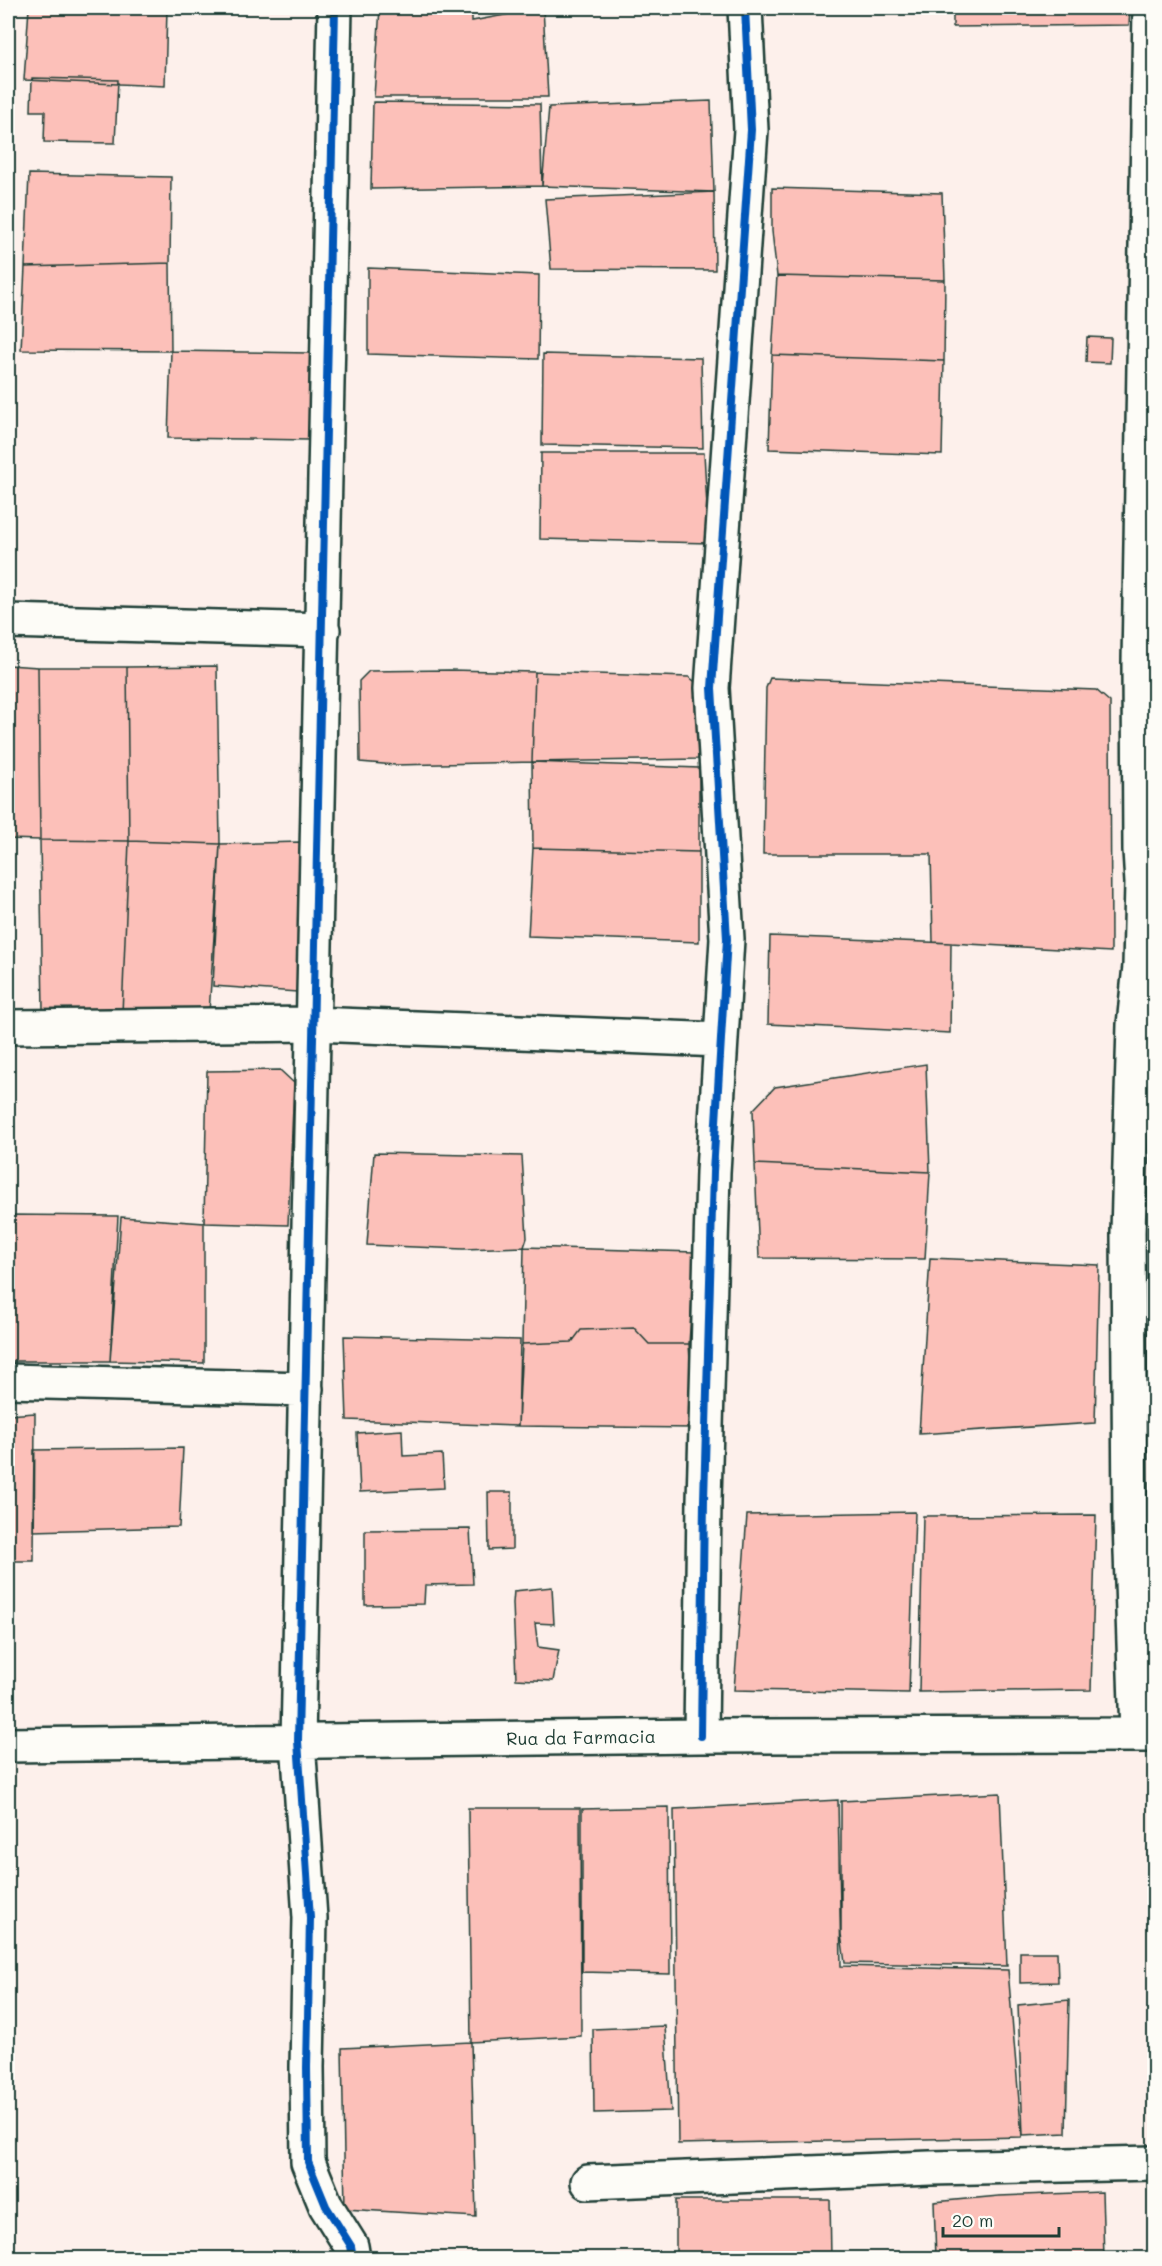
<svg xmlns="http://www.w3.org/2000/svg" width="1162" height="2266" font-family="Mali,sans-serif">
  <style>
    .building { fill: #fcc0b9; stroke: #1f3d34; stroke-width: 1.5 }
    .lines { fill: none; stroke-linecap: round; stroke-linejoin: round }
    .minor-casing { stroke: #1f3d34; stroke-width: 38 }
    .minor { stroke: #fdfcf7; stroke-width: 33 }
    .cycleway-casing { stroke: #fdfcf7; stroke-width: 11 }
    .cycleway { stroke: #0057b8; stroke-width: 8 }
    .labels { text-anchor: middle; stroke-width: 4.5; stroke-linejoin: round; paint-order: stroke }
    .street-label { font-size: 18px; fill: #1f3d34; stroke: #fdfcf7 }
  </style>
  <rect width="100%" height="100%" fill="#fdf0eb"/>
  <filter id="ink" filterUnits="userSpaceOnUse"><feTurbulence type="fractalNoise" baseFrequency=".0167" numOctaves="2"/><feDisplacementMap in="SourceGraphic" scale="12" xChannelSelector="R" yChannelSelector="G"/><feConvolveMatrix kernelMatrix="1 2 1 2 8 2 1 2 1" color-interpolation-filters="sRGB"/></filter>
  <g filter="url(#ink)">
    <!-- building -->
    <path class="building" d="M 29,8 L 167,8 L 165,86 L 24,80 Z
      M 380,8 L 472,9 L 472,21 L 543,8 L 548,97 L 374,97 Z
      M 543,8 L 711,8 L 711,9 Z
      M 953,8 L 1130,8 L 1129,25 L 953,27 Z
      M 32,78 L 118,80 L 115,143 L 44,142 L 45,111 L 31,111 Z
      M 711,101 L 714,192 L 542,186 L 549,107 Z
      M 373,102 L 540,104 L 542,186 L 371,189 Z
      M 29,174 L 171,177 L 170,263 L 25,267 Z
      M 772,188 L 942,193 L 945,280 L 777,276 L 772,231 Z
      M 714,192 L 715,270 L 551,269 L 545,199 Z
      M 170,263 L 171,351 L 21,350 L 25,267 Z
      M 368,268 L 539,275 L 538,359 L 368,354 Z
      M 777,276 L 945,280 L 944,361 L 772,355 Z
      M 1087,337 L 1111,338 L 1110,363 L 1086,362 Z
      M 171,351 L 310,353 L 309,440 L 168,438 Z
      M 543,354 L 701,358 L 703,448 L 542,445 Z
      M 772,355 L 944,361 L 942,455 L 769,449 Z
      M 541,453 L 704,453 L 709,543 L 540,539 Z
      M 8,665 L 38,667 L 40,840 L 8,839 Z
      M 217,666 L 220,844 L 129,841 L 127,667 Z
      M 38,667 L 127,667 L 129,841 L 40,840 Z
      M 450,670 L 535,672 L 532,762 L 395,765 L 360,762 L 359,681 L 369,671 Z
      M 535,672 L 689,677 L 704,689 L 704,720 L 698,759 L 532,762 Z
      M 770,678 L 1096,690 L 1110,702 L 1111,952 L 933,942 L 931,854 L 763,854 L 766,688 Z
      M 532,762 L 699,768 L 699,852 L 533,848 Z
      M 40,840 L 129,841 L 122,1014 L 43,1009 Z
      M 129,841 L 220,844 L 209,1013 L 122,1014 Z
      M 301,842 L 297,992 L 213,986 L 220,844 Z
      M 533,848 L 699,852 L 699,942 L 528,936 Z
      M 770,936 L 951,943 L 950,1033 L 768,1024 Z
      M 926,1064 L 930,1172 L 755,1164 L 753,1110 L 775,1087 Z
      M 280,1070 L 294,1083 L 288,1225 L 204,1223 L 207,1071 Z
      M 374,1153 L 522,1156 L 527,1238 L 524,1247 L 463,1249 L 367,1245 Z
      M 755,1164 L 930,1172 L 925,1259 L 759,1258 Z
      M 8,1215 L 118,1216 L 110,1361 L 8,1361 Z
      M 121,1217 L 204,1223 L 204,1363 L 110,1361 Z
      M 524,1247 L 695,1252 L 689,1344 L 649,1344 L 634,1328 L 581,1330 L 572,1342 L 522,1344 Z
      M 930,1258 L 1099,1265 L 1095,1423 L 919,1434 Z
      M 634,1328 L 649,1344 L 689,1344 L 694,1428 L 518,1426 L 522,1344 L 572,1342 L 581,1330 Z
      M 344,1336 L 520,1340 L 518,1426 L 347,1420 Z
      M 35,1413 L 34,1561 L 8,1561 L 8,1415 Z
      M 402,1430 L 403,1456 L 442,1454 L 444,1488 L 360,1492 L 357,1433 Z
      M 183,1448 L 179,1527 L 33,1531 L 34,1450 Z
      M 488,1492 L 512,1492 L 512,1549 L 489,1550 Z
      M 915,1512 L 909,1693 L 734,1690 L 747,1515 Z
      M 1096,1515 L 1091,1690 L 919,1692 L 923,1516 Z
      M 470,1529 L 473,1584 L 425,1585 L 424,1604 L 365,1605 L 365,1530 Z
      M 552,1587 L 554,1624 L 535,1623 L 538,1647 L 559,1650 L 553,1681 L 516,1679 L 513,1603 L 514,1591 Z
      M 1000,1793 L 1007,1966 L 845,1963 L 841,1934 L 841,1801 Z
      M 838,1800 L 841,1966 L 1008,1970 L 1022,2137 L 678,2144 L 674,1809 Z
      M 669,1807 L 670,1974 L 582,1972 L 582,1809 Z
      M 468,1808 L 580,1808 L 581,2036 L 471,2042 Z
      M 1020,1952 L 1057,1952 L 1058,1982 L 1020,1983 Z
      M 1069,2000 L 1066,2133 L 1023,2135 L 1018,2005 Z
      M 665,2026 L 671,2111 L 594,2113 L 593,2029 Z
      M 471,2042 L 476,2217 L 345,2209 L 342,2048 Z
      M 1102,2192 L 1104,2258 L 936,2258 L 934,2202 L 999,2196 Z
      M 676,2200 L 830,2200 L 831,2258 L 676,2258 Z"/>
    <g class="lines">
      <defs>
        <path id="minor" d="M 335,8 L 298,1741 L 310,1918 L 307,2067 L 308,2162 L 326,2206 L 351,2246 L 353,2258
          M 8,621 L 323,630
          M 8,1027 L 314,1024 L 721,1040
          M 8,1381 L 306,1389
          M 1137,1735 L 1130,1521 L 1128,1232 L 1134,1025 L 1140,966 L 1142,883 L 1140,850 L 1139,663 L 1150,8
          M 701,1736 L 704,1500 L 713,1172 L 727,939 L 712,688 L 751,130 L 745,8
          M 8,1745 L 701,1736 L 1154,1735
          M 588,2182 L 930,2168 L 1154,2163"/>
      </defs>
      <!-- minor casing -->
      <use href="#minor" class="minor-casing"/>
      <!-- minor -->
      <use href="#minor" class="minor"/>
      <defs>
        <path id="cycleway" d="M 335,8 L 298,1741 L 310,1918 L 307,2067 L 308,2162 L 326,2206 L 351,2246 L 353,2258
          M 701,1736 L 704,1500 L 713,1172 L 727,939 L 712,688 L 751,130 L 745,8"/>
      </defs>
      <!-- cycleway casing -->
      <use href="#cycleway" class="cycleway-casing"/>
      <!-- cycleway -->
      <use href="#cycleway" class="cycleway"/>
    </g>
  </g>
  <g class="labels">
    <!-- street labels -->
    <g class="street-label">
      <text transform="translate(581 1738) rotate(-1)" y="6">Rua da Farmacia</text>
    </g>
  </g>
  <!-- margin -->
  <rect width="1162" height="2266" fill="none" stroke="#fdfcf7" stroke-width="30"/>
  <rect x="15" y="15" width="1132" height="2236" fill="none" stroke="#1f3d34" stroke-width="2" filter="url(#ink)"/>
  <!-- scale -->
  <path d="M943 2227v9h116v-9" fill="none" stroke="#1f3d34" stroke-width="3"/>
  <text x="952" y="2227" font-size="18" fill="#1f3d34" stroke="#fdfcf7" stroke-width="4.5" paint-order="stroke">20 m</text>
</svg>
